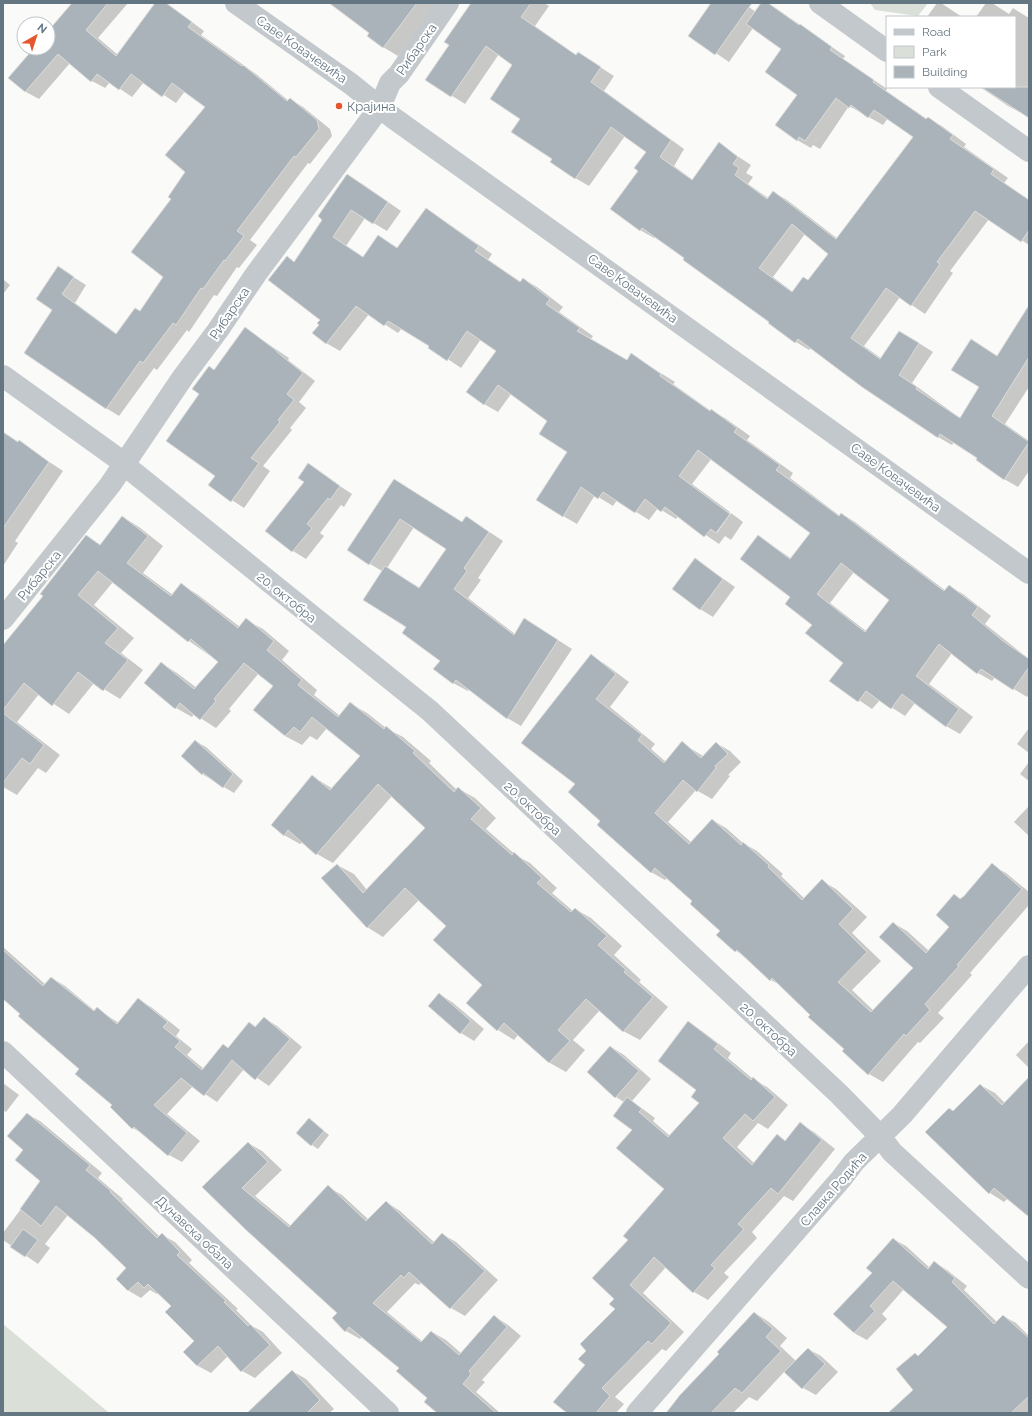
<svg xmlns="http://www.w3.org/2000/svg" width="1032" height="1416" font-family="Raleway,sans-serif">
  <style>
    .green { fill: #dadfd7 }
    .shadow { fill: #0003; fill-rule: evenodd }
    .building { fill: #aab3b9; stroke: #dcdcda; fill-rule: evenodd }
    .lines { fill: none; stroke-linecap: round; stroke-linejoin: round }
    .street { stroke: #c3c8cc; stroke-width: 22 }
    .poi-dot { fill: #e4572e; stroke: #fff; stroke-width: 1.5 }
    .labels { text-anchor: middle; stroke-width: 4; stroke-linejoin: round; paint-order: stroke }
    .street-label { font-size: 13px; fill: #657683; stroke: #fff }
    .poi-label { font-size: 13px; fill: #657683; stroke: #fff; text-anchor: start }
  </style>
  <rect width="100%" height="100%" fill="#fafaf8"/>
  <!-- green -->
  <path class="green" d="M 870,3 L 928,3 L 918,16 L 875,10 Z
    M 3,1324 L 108,1412 L 108,1413 L 3,1413 Z"/>
  <!-- shadow -->
  <path class="shadow" d="M 73,3 L 128,3 L 98,38 L 118,55 L 156,3 L 166,3 L 204,31 L 201,35 L 256,74 L 289,101 L 290,99 L 303,107 L 330,129 L 332,136 L 310,164 L 308,163 L 250,240 L 257,245 L 239,268 L 237,267 L 217,296 L 214,295 L 189,332 L 187,330 L 157,370 L 154,368 L 119,416 L 106,408 L 54,310 L 59,268 L 86,285 L 75,303 L 117,334 L 140,312 L 164,277 L 172,199 L 186,172 L 206,107 L 185,91 L 176,103 L 144,82 L 132,97 L 110,82 L 105,88 L 92,81 L 70,63 L 39,99 L 26,92 L 10,78 L 35,48 L 48,48 L 48,33 Z
    M 331,3 L 438,3 L 398,56 L 383,47 L 371,33 Z
    M 472,3 L 544,3 L 549,6 L 535,26 L 577,56 L 592,62 L 614,76 L 604,91 L 684,149 L 674,166 L 693,180 L 719,144 L 751,165 L 746,173 L 753,177 L 748,184 L 768,198 L 773,192 L 787,200 L 838,239 L 914,136 L 888,118 L 883,125 L 849,106 L 820,149 L 813,145 L 811,148 L 797,140 L 798,94 L 783,49 L 753,28 L 729,62 L 689,35 L 712,3 L 743,3 L 756,12 L 762,3 L 767,3 L 777,9 L 845,56 L 843,59 L 887,89 L 886,91 L 927,119 L 942,126 L 966,144 L 964,147 L 1008,178 L 1004,183 L 1029,200 L 1029,245 L 989,219 L 950,271 L 953,273 L 925,314 L 900,297 L 864,346 L 882,359 L 914,340 L 933,352 L 912,383 L 960,418 L 997,356 L 1029,321 L 1029,387 L 1005,424 L 1029,441 L 1029,471 L 1018,487 L 1004,479 L 979,458 L 954,442 L 952,445 L 938,437 L 811,347 L 809,350 L 796,342 L 686,258 L 656,237 L 654,238 L 640,230 L 640,171 L 647,152 L 625,136 L 589,186 L 575,178 L 554,159 L 522,118 L 513,65 L 499,54 L 465,104 L 427,80 L 450,45 ZM 805,234 L 829,254 L 809,281 L 793,292 L 773,277 Z
    M 937,3 L 941,3 L 962,17 L 927,17 Z
    M 986,3 L 992,3 L 1009,14 L 1013,8 L 1029,18 L 1029,117 L 1008,106 L 980,87 L 1015,87 L 1015,17 L 976,17 Z
    M 361,183 L 401,211 L 387,231 L 365,218 L 346,246 L 364,258 L 378,236 L 398,248 L 426,210 L 440,218 L 492,254 L 488,260 L 521,282 L 523,279 L 537,287 L 563,307 L 559,312 L 593,336 L 590,340 L 627,361 L 632,355 L 675,382 L 673,384 L 711,411 L 725,418 L 750,436 L 747,440 L 793,473 L 790,478 L 840,516 L 842,514 L 855,522 L 946,591 L 949,586 L 963,594 L 991,616 L 985,624 L 1029,659 L 1029,694 L 1027,697 L 995,677 L 992,681 L 978,673 L 952,653 L 929,684 L 973,717 L 960,734 L 946,726 L 915,703 L 905,716 L 880,700 L 872,709 L 831,681 L 844,663 L 792,596 L 758,536 L 792,559 L 811,533 L 712,458 L 692,484 L 730,512 L 715,533 L 717,533 L 731,513 L 743,522 L 731,540 L 725,536 L 719,544 L 678,516 L 676,519 L 658,508 L 649,520 L 617,500 L 613,506 L 595,495 L 577,524 L 563,516 L 568,451 L 548,421 L 511,394 L 498,412 L 484,404 L 498,351 L 481,339 L 461,368 L 402,328 L 398,333 L 369,314 L 340,351 L 326,343 L 320,325 L 321,319 L 287,258 L 295,262 ZM 854,572 L 890,600 L 866,631 L 830,603 Z
    M 3,279 L 10,285 L 3,294 Z
    M 246,329 L 289,358 L 288,360 L 315,381 L 299,402 L 306,408 L 290,428 L 292,430 L 263,466 L 270,471 L 244,508 L 209,485 L 216,475 L 215,371 Z
    M 19,442 L 63,471 L 15,541 L 18,543 L 3,566 L 3,466 Z
    M 308,465 L 352,494 L 344,507 L 341,505 L 320,533 L 324,536 L 306,559 L 293,551 L 266,531 L 305,482 Z
    M 394,480 L 463,523 L 467,517 L 503,541 L 478,578 L 481,580 L 468,598 L 515,634 L 525,619 L 572,649 L 521,726 L 507,718 L 469,689 L 468,691 L 453,683 L 441,660 L 407,627 L 382,571 L 370,564 ZM 414,527 L 448,548 L 420,588 L 387,568 Z
    M 123,517 L 139,527 L 163,546 L 143,573 L 173,595 L 181,585 L 197,594 L 240,627 L 246,620 L 263,629 L 289,651 L 282,660 L 317,690 L 314,695 L 340,716 L 351,704 L 367,713 L 386,728 L 403,737 L 431,761 L 429,763 L 457,790 L 459,789 L 475,798 L 496,818 L 486,829 L 517,856 L 530,863 L 557,888 L 552,893 L 573,911 L 575,909 L 591,918 L 622,946 L 614,955 L 641,980 L 639,982 L 668,1007 L 640,1040 L 623,1031 L 600,1010 L 573,1040 L 585,1050 L 566,1072 L 550,1063 L 518,1035 L 514,1040 L 498,1030 L 467,1003 L 484,985 L 447,926 L 419,900 L 383,937 L 367,927 L 337,865 L 354,874 L 367,890 L 426,828 L 392,796 L 333,863 L 317,854 L 303,842 L 300,844 L 284,835 L 312,776 L 333,789 L 362,756 L 327,728 L 317,740 L 310,736 L 302,745 L 285,736 L 274,686 L 259,673 L 229,709 L 231,711 L 216,728 L 194,714 L 192,717 L 176,708 L 161,663 L 177,673 L 197,688 L 219,662 L 189,641 L 113,582 L 94,605 L 134,638 L 121,653 L 143,670 L 120,699 L 94,683 L 69,714 L 39,694 L 17,722 L 60,755 L 46,773 L 38,768 L 17,795 L 3,787 L 3,646 L 44,596 L 86,536 L 101,545 Z
    M 695,559 L 735,587 L 713,617 L 700,609 Z
    M 591,656 L 605,664 L 629,682 L 610,707 L 655,744 L 651,749 L 666,762 L 682,743 L 703,756 L 716,743 L 730,751 L 741,762 L 728,775 L 730,776 L 712,799 L 696,790 L 668,822 L 692,843 L 712,820 L 726,828 L 743,843 L 757,851 L 783,874 L 781,876 L 805,899 L 822,881 L 836,889 L 867,917 L 852,933 L 881,961 L 852,990 L 874,1011 L 914,968 L 893,923 L 907,931 L 929,951 L 951,927 L 955,895 L 961,899 L 965,896 L 992,865 L 1006,873 L 1029,892 L 1029,905 L 970,973 L 972,975 L 938,1013 L 944,1018 L 920,1043 L 918,1042 L 883,1082 L 869,1074 L 782,986 L 771,980 L 748,958 L 736,951 L 722,931 L 693,901 L 667,878 L 665,880 L 651,872 L 601,821 L 577,784 Z
    M 1029,728 L 1029,753 L 1017,744 Z
    M 195,741 L 206,747 L 243,781 L 234,793 L 202,774 Z
    M 1029,762 L 1029,781 L 1020,774 Z
    M 1029,806 L 1029,836 L 1014,822 Z
    M 3,947 L 46,985 L 52,978 L 65,986 L 95,1011 L 97,1009 L 119,1023 L 138,999 L 151,1007 L 180,1030 L 176,1036 L 192,1049 L 187,1055 L 204,1069 L 228,1048 L 250,1023 L 257,1027 L 264,1018 L 277,1026 L 302,1047 L 269,1086 L 244,1069 L 217,1102 L 193,1086 L 167,1114 L 200,1141 L 182,1162 L 169,1155 L 143,1134 L 133,1128 L 81,1069 L 3,998 Z
    M 439,994 L 452,1002 L 484,1029 L 474,1041 L 461,1033 Z
    M 688,1023 L 702,1031 L 731,1053 L 728,1058 L 753,1079 L 767,1087 L 788,1105 L 768,1129 L 758,1123 L 737,1147 L 754,1163 L 777,1135 L 786,1141 L 800,1124 L 814,1132 L 835,1149 L 793,1201 L 784,1196 L 752,1232 L 757,1238 L 724,1273 L 729,1277 L 708,1300 L 694,1292 L 666,1267 L 643,1293 L 684,1332 L 666,1351 L 662,1349 L 615,1397 L 624,1404 L 616,1413 L 568,1413 L 586,1365 L 588,1351 L 616,1309 L 616,1299 L 629,1240 L 665,1189 L 633,1130 L 624,1102 L 616,1097 L 611,1047 L 624,1055 L 651,1079 L 632,1101 L 655,1118 L 653,1121 L 670,1136 L 700,1103 Z
    M 1029,1041 L 1029,1068 L 1016,1055 Z
    M 3,1083 L 19,1095 L 6,1112 L 3,1110 Z
    M 980,1085 L 995,1093 L 1005,1103 L 1029,1107 L 1029,1216 L 1008,1198 L 1004,1202 L 990,1193 L 949,1109 L 954,1112 Z
    M 27,1114 L 40,1121 L 102,1173 L 98,1178 L 123,1199 L 122,1200 L 160,1237 L 162,1235 L 175,1242 L 192,1260 L 189,1263 L 238,1309 L 236,1310 L 252,1326 L 263,1332 L 282,1353 L 255,1378 L 242,1371 L 228,1356 L 211,1373 L 198,1366 L 184,1352 L 195,1341 L 172,1306 L 159,1293 L 157,1294 L 150,1290 L 141,1298 L 129,1291 L 117,1279 L 128,1268 L 96,1238 L 68,1215 L 45,1244 L 50,1248 L 38,1264 L 3,1240 L 3,1233 L 42,1181 L 25,1149 Z
    M 309,1119 L 329,1135 L 318,1149 L 312,1145 Z
    M 248,1143 L 262,1151 L 282,1170 L 255,1196 L 291,1226 L 328,1187 L 342,1195 L 369,1220 L 386,1202 L 400,1211 L 434,1242 L 442,1234 L 456,1242 L 498,1280 L 465,1316 L 451,1308 L 422,1282 L 419,1285 L 415,1283 L 387,1312 L 423,1342 L 432,1332 L 446,1340 L 462,1354 L 494,1316 L 508,1325 L 521,1336 L 482,1380 L 485,1382 L 476,1392 L 500,1413 L 439,1413 L 428,1398 L 401,1368 L 362,1337 L 360,1339 L 346,1331 L 339,1313 L 204,1187 Z
    M 893,1239 L 906,1246 L 930,1268 L 934,1262 L 947,1270 L 967,1286 L 964,1290 L 997,1322 L 1003,1316 L 1016,1323 L 1029,1336 L 1029,1413 L 889,1413 L 915,1390 L 916,1354 L 920,1356 L 949,1326 L 904,1289 L 882,1314 L 887,1319 L 867,1340 L 854,1333 L 873,1273 Z
    M 755,1313 L 769,1322 L 787,1338 L 780,1346 L 796,1361 L 808,1349 L 821,1356 L 838,1372 L 816,1395 L 803,1388 L 785,1371 L 757,1401 L 749,1397 L 733,1413 L 678,1413 L 671,1408 Z
    M 292,1371 L 306,1379 L 334,1409 L 329,1413 L 248,1413 Z"/>
  <!-- building -->
  <path class="building" d="M 72,3 L 108,3 L 86,30 L 116,56 L 155,3 L 166,3 L 192,22 L 188,27 L 242,66 L 243,65 L 287,101 L 290,98 L 317,120 L 319,129 L 296,157 L 294,156 L 237,231 L 244,236 L 225,261 L 224,260 L 203,289 L 201,288 L 176,325 L 173,323 L 143,363 L 140,361 L 106,409 L 24,353 L 52,310 L 36,299 L 58,266 L 74,277 L 62,294 L 116,334 L 135,308 L 140,311 L 163,277 L 131,252 L 171,199 L 168,197 L 185,172 L 165,155 L 205,107 L 172,83 L 162,97 L 131,74 L 119,90 L 97,74 L 91,82 L 58,54 L 25,92 L 8,78 L 34,48 L 48,48 L 48,31 Z
    M 329,3 L 417,3 L 383,48 L 367,36 L 369,33 Z
    M 471,3 L 531,3 L 521,17 L 576,55 L 578,52 L 601,67 L 591,82 L 671,140 L 660,157 L 692,180 L 719,142 L 738,157 L 733,164 L 739,168 L 735,175 L 767,199 L 773,191 L 836,239 L 913,137 L 874,110 L 868,118 L 851,105 L 849,108 L 836,98 L 805,141 L 799,137 L 797,141 L 775,125 L 797,95 L 765,72 L 781,49 L 746,24 L 761,3 L 768,3 L 799,25 L 800,24 L 832,47 L 830,50 L 874,80 L 873,82 L 926,119 L 928,117 L 953,135 L 950,139 L 994,169 L 991,174 L 1029,200 L 1029,230 L 1021,242 L 975,211 L 937,262 L 940,264 L 911,306 L 886,288 L 851,338 L 880,359 L 899,331 L 919,343 L 899,375 L 917,387 L 916,389 L 960,418 L 979,387 L 951,370 L 971,339 L 997,356 L 1029,305 L 1029,357 L 992,416 L 1029,442 L 1004,480 L 976,460 L 977,458 L 940,434 L 938,438 L 862,387 L 798,339 L 795,343 L 768,323 L 769,322 L 683,260 L 684,258 L 642,228 L 640,231 L 610,209 L 638,171 L 634,168 L 646,152 L 611,127 L 575,179 L 550,162 L 552,159 L 511,132 L 520,119 L 490,99 L 512,65 L 486,46 L 451,97 L 425,80 L 449,45 L 444,42 ZM 792,224 L 828,254 L 808,280 L 803,277 L 792,292 L 759,268 Z
    M 711,3 L 752,3 L 715,55 L 688,36 Z
    M 981,87 L 1029,87 L 1029,118 Z
    M 347,174 L 388,202 L 373,224 L 351,210 L 333,237 L 363,257 L 378,235 L 397,248 L 426,208 L 479,246 L 475,251 L 520,282 L 523,278 L 550,299 L 546,304 L 580,328 L 577,331 L 627,360 L 631,353 L 661,374 L 660,376 L 710,411 L 711,409 L 737,428 L 734,432 L 780,465 L 776,470 L 839,516 L 841,513 L 944,591 L 949,585 L 978,607 L 972,615 L 1003,641 L 1029,659 L 1029,667 L 1013,690 L 981,669 L 977,674 L 939,644 L 916,676 L 959,709 L 946,727 L 902,694 L 891,709 L 866,691 L 858,702 L 829,681 L 843,663 L 805,633 L 812,625 L 785,604 L 790,597 L 740,559 L 758,535 L 790,559 L 810,533 L 698,450 L 679,476 L 730,514 L 716,533 L 711,529 L 704,537 L 665,507 L 661,512 L 645,499 L 635,513 L 603,492 L 598,499 L 581,487 L 563,517 L 536,500 L 567,452 L 539,434 L 547,421 L 498,385 L 484,405 L 466,392 L 496,351 L 467,331 L 447,361 L 428,348 L 429,346 L 388,321 L 384,326 L 356,306 L 326,344 L 312,333 L 319,325 L 317,323 L 320,320 L 268,280 L 287,256 L 294,262 L 322,220 L 318,216 ZM 841,563 L 889,600 L 865,632 L 817,594 Z
    M 245,327 L 277,351 L 277,352 L 303,373 L 287,394 L 294,400 L 278,420 L 280,422 L 251,458 L 259,463 L 231,502 L 208,485 L 215,476 L 166,441 L 199,394 L 192,389 L 209,366 L 214,370 Z
    M 3,432 L 18,442 L 19,440 L 49,462 L 3,528 Z
    M 308,463 L 340,486 L 330,500 L 328,498 L 307,524 L 312,528 L 292,552 L 265,531 L 304,482 L 298,478 Z
    M 394,479 L 462,522 L 466,516 L 489,532 L 464,568 L 467,571 L 454,589 L 514,635 L 524,618 L 558,640 L 507,719 L 456,680 L 453,684 L 433,669 L 440,661 L 402,633 L 406,627 L 363,600 L 385,566 L 419,588 L 446,549 L 400,519 L 369,565 L 347,550 Z
    M 122,516 L 148,536 L 127,563 L 171,596 L 181,583 L 238,628 L 246,618 L 274,641 L 267,650 L 302,680 L 298,685 L 338,717 L 350,702 L 384,729 L 386,726 L 415,751 L 413,753 L 454,792 L 458,787 L 481,808 L 471,819 L 512,855 L 514,852 L 542,878 L 537,883 L 571,912 L 575,908 L 607,936 L 598,945 L 626,970 L 624,972 L 653,997 L 623,1032 L 586,999 L 558,1030 L 570,1041 L 549,1063 L 504,1023 L 497,1031 L 466,1003 L 482,985 L 433,940 L 446,926 L 405,888 L 367,928 L 321,878 L 337,864 L 363,893 L 425,828 L 378,784 L 316,855 L 288,830 L 284,836 L 271,825 L 312,775 L 330,790 L 360,756 L 312,717 L 300,732 L 294,727 L 285,736 L 253,710 L 273,686 L 244,663 L 214,699 L 216,701 L 200,720 L 180,703 L 175,709 L 144,683 L 161,662 L 194,689 L 218,662 L 191,639 L 188,642 L 98,571 L 78,595 L 118,628 L 105,643 L 128,660 L 103,691 L 78,672 L 52,706 L 24,683 L 3,710 L 3,645 L 43,596 L 40,594 L 86,535 L 100,545 Z
    M 695,558 L 723,579 L 700,610 L 672,589 Z
    M 591,654 L 616,674 L 596,699 L 642,735 L 638,740 L 664,763 L 682,741 L 701,758 L 716,742 L 728,754 L 715,766 L 716,768 L 697,792 L 683,780 L 655,813 L 689,844 L 712,819 L 741,845 L 743,842 L 769,865 L 768,867 L 802,900 L 822,879 L 853,909 L 839,924 L 867,952 L 838,982 L 871,1012 L 913,968 L 879,937 L 893,922 L 926,953 L 949,927 L 936,915 L 954,894 L 960,899 L 964,896 L 992,863 L 1022,889 L 957,965 L 959,966 L 925,1004 L 930,1010 L 906,1036 L 904,1034 L 868,1075 L 842,1051 L 844,1049 L 808,1017 L 810,1015 L 772,978 L 770,981 L 737,950 L 735,952 L 716,935 L 720,931 L 690,904 L 692,901 L 655,868 L 651,873 L 597,825 L 600,821 L 568,792 L 575,784 L 521,743 Z
    M 3,713 L 44,745 L 30,764 L 22,758 L 3,783 Z
    M 195,740 L 233,774 L 223,788 L 203,773 L 202,775 L 181,756 Z
    M 3,950 L 43,986 L 51,977 L 94,1011 L 97,1007 L 117,1024 L 138,998 L 168,1022 L 163,1027 L 180,1041 L 175,1047 L 202,1070 L 223,1044 L 228,1048 L 249,1022 L 255,1027 L 264,1017 L 290,1039 L 255,1080 L 232,1060 L 204,1096 L 181,1078 L 154,1105 L 187,1133 L 168,1156 L 134,1127 L 132,1129 L 110,1107 L 112,1105 L 75,1074 L 79,1069 L 18,1016 L 20,1014 L 3,999 Z
    M 439,993 L 471,1021 L 460,1034 L 428,1006 Z
    M 688,1021 L 718,1044 L 714,1049 L 751,1080 L 753,1077 L 775,1097 L 753,1121 L 745,1114 L 723,1138 L 752,1165 L 777,1134 L 785,1141 L 800,1122 L 822,1140 L 778,1194 L 771,1188 L 738,1224 L 744,1229 L 711,1265 L 715,1268 L 693,1293 L 654,1257 L 630,1285 L 671,1323 L 652,1344 L 648,1341 L 602,1388 L 610,1396 L 596,1413 L 567,1413 L 553,1402 L 585,1365 L 578,1359 L 586,1351 L 580,1344 L 615,1309 L 609,1304 L 614,1299 L 592,1278 L 628,1240 L 623,1236 L 664,1189 L 616,1148 L 632,1130 L 613,1116 L 627,1097 L 642,1109 L 639,1112 L 668,1137 L 699,1103 L 691,1097 L 696,1090 L 658,1061 Z
    M 610,1046 L 639,1071 L 615,1098 L 587,1072 Z
    M 1029,1077 L 1029,1217 L 994,1188 L 989,1194 L 925,1132 L 949,1108 L 953,1111 L 980,1084 L 1002,1105 Z
    M 27,1113 L 90,1165 L 86,1170 L 111,1191 L 110,1192 L 157,1238 L 162,1233 L 180,1252 L 177,1255 L 226,1301 L 224,1302 L 248,1326 L 250,1324 L 270,1345 L 241,1372 L 218,1346 L 197,1366 L 183,1352 L 194,1341 L 165,1312 L 171,1306 L 148,1284 L 144,1288 L 138,1282 L 128,1291 L 116,1279 L 126,1268 L 95,1238 L 56,1206 L 41,1226 L 20,1209 L 40,1181 L 15,1160 L 23,1150 L 7,1136 Z
    M 309,1118 L 324,1131 L 311,1146 L 296,1133 Z
    M 248,1142 L 268,1162 L 242,1188 L 289,1227 L 328,1185 L 366,1221 L 386,1201 L 432,1244 L 442,1233 L 485,1271 L 450,1309 L 409,1272 L 404,1278 L 401,1275 L 373,1303 L 421,1342 L 431,1331 L 459,1355 L 494,1315 L 507,1327 L 469,1371 L 471,1374 L 463,1384 L 496,1413 L 437,1413 L 424,1402 L 427,1398 L 396,1371 L 399,1368 L 349,1327 L 345,1332 L 332,1318 L 337,1313 L 245,1229 L 202,1187 Z
    M 23,1229 L 38,1240 L 25,1257 L 10,1247 Z
    M 893,1238 L 928,1269 L 934,1261 L 955,1278 L 952,1282 L 994,1324 L 1003,1315 L 1029,1338 L 1029,1396 L 1011,1413 L 888,1413 L 913,1390 L 896,1369 L 915,1353 L 918,1356 L 947,1327 L 893,1281 L 870,1306 L 875,1311 L 854,1333 L 833,1314 L 872,1273 L 866,1268 Z
    M 754,1312 L 773,1329 L 766,1337 L 781,1351 L 742,1393 L 735,1388 L 711,1413 L 666,1413 L 680,1395 L 719,1354 L 717,1352 Z
    M 808,1348 L 825,1364 L 802,1389 L 784,1372 Z
    M 292,1370 L 320,1400 L 307,1413 L 247,1413 Z"/>
  <g class="lines">
    <!-- street -->
    <path class="street" d="M 236,3 L 351,84 L 392,117 L 1029,573
      M 820,3 L 887,51
      M 939,87 L 1029,151
      M 3,376 L 124,463 L 132,471 L 430,711 L 839,1094 L 880,1136 L 892,1152 L 1029,1278
      M 3,619 L 110,485 L 183,377 L 218,330 L 256,274 L 380,107 L 390,83 L 399,74 L 448,3
      M 3,1052 L 388,1413
      M 637,1413 L 841,1179 L 854,1162 L 902,1115 L 1029,966"/>
  </g>
  <!-- markers -->
  <circle class="poi-dot" cx="339" cy="106" r="4"/>
  <g class="labels">
    <!-- street labels -->
    <g class="street-label">
      <text transform="translate(302 49) rotate(35)" y="5">Саве Ковачевића</text>
      <text transform="translate(416 49) rotate(-55)" y="5">Рибарска</text>
      <text transform="translate(633 288) rotate(36)" y="5">Саве Ковачевића</text>
      <text transform="translate(229 313) rotate(-56)" y="5">Рибарска</text>
      <text transform="translate(896 477) rotate(36)" y="5">Саве Ковачевића</text>
      <text transform="translate(39 575) rotate(-51)" y="5">Рибарска</text>
      <text transform="translate(287 597) rotate(39)" y="5">20. октобра</text>
      <text transform="translate(533 808) rotate(43)" y="5">20. октобра</text>
      <text transform="translate(769 1029) rotate(43)" y="5">20. октобра</text>
      <text transform="translate(833 1189) rotate(-49)" y="5">Славка Родића</text>
      <text transform="translate(195 1232) rotate(43)" y="5">Дунавска обала</text>
    </g>
    <!-- poi labels -->
    <g class="poi-label">
      <text x="347" y="111">Крајина</text>
    </g>
  </g>
  <!-- border -->
  <rect width="1032" height="1416" fill="none" stroke="#657683" stroke-width="8"/>
  <!-- legend -->
  <rect x="886" y="16" width="130" height="72" fill="#ffffff" stroke="#c1c8cd"/>
  <rect x="894" y="29" width="20" height="6" fill="#c3c8cc" stroke="#c1c8cd"/>
  <text x="922" y="36" font-size="12" fill="#657683">Road</text>
  <rect x="894" y="46" width="20" height="12" fill="#dadfd7" stroke="#c1c8cd"/>
  <text x="922" y="56" font-size="12" fill="#657683">Park</text>
  <rect x="894" y="66" width="20" height="12" fill="#aab3b9" stroke="#c1c8cd"/>
  <text x="922" y="76" font-size="12" fill="#657683">Building</text>
  <!-- north arrow -->
  <g transform="translate(36 36) rotate(39)"><circle r="19" fill="#ffffff" stroke="#c1c8cd"/>
  <path d="M0-3L7 15L0 10L-7 15Z" fill="#e4572e"/>
  <text y="-6" font-size="11" font-weight="bold" text-anchor="middle" fill="#657683">N</text>
  </g>
</svg>
